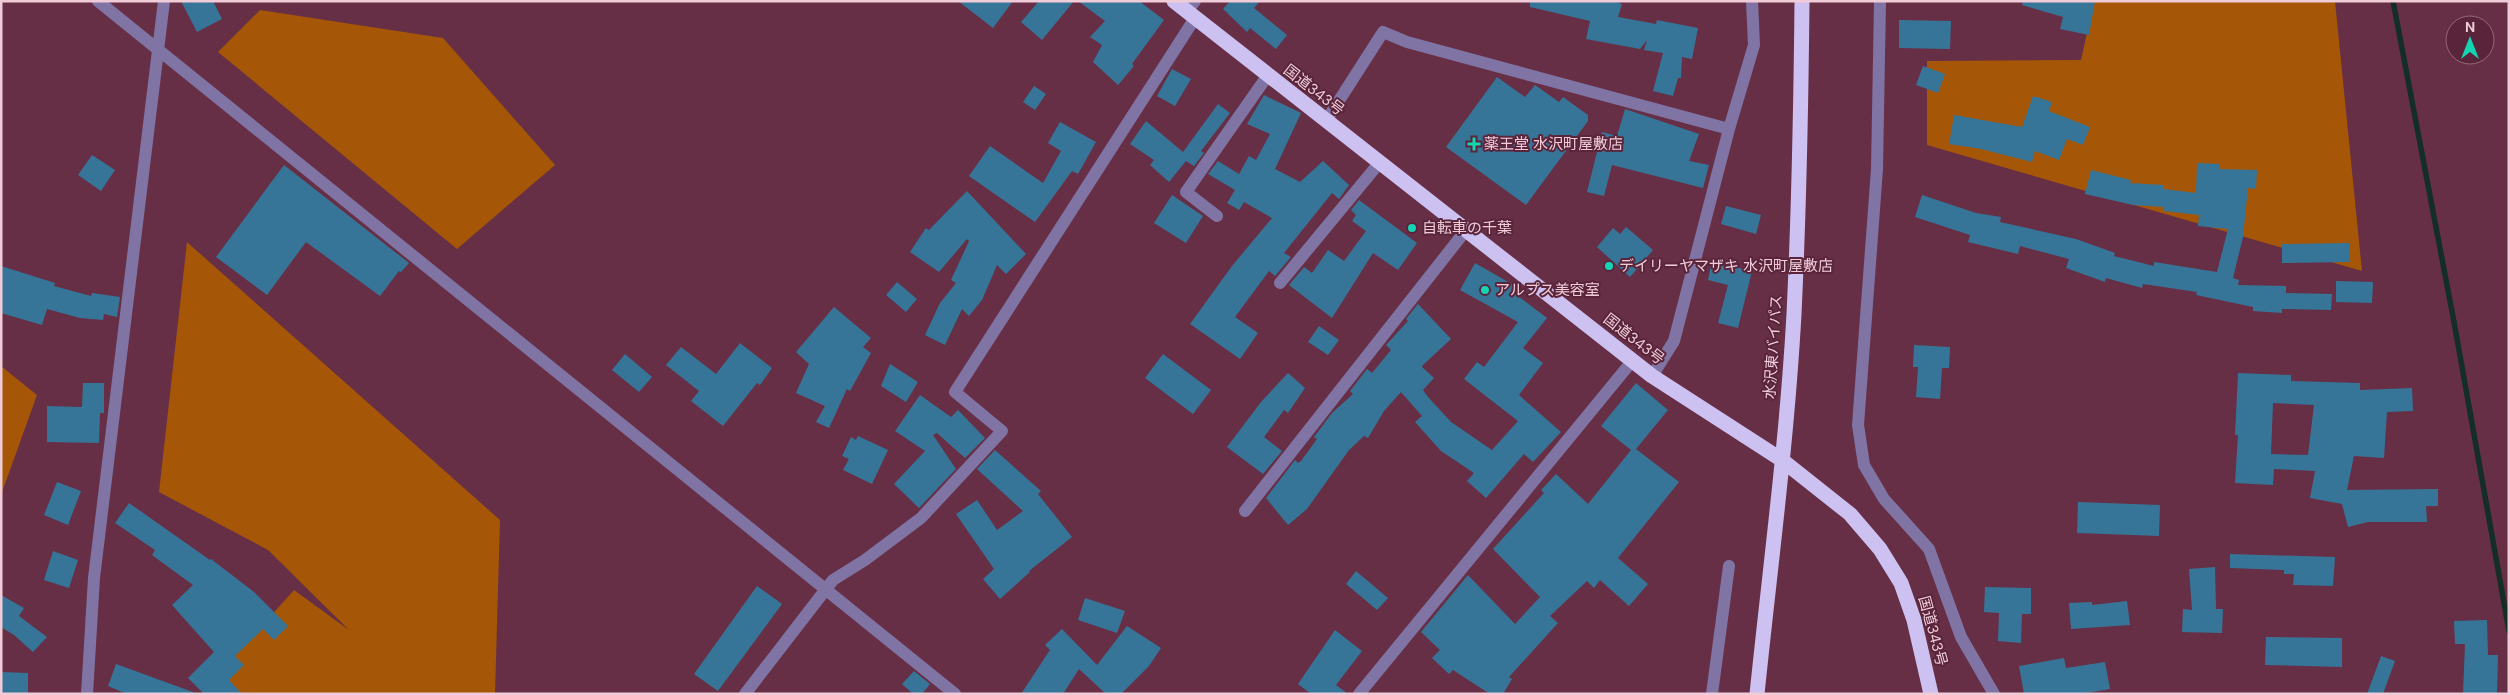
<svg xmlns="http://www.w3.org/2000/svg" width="2510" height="695" font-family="'DM Sans','Noto Sans JP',sans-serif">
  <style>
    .green { fill: #a55607 }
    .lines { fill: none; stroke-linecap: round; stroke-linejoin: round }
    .stream { stroke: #142d27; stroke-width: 5.5 }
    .building { fill: #377598; fill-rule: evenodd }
    .minor { stroke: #8074a5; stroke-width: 12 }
    .highway { stroke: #ccc1f0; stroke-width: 15 }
    .poi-dot { fill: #14d5b3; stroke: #5a253b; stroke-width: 2 }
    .labels { text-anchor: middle; stroke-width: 4; stroke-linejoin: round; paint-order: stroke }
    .street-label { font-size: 15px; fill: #efccd8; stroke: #5a253b }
    .poi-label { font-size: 15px; fill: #efccd8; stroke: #5a253b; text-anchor: start }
  </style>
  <rect width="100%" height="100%" fill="#662f46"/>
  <!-- green -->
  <path class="green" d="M 2094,1 L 2335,1 L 2362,271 L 1927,145 L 1927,61 L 2081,60 Z
    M 260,10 L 443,38 L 555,165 L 457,249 L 218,52 Z
    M 187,242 L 500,520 L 495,694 L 215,694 L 207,687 L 294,590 L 349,630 L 268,550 L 159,492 Z
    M 1,366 L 37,395 L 1,495 Z"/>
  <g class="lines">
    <!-- stream -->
    <path class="stream" d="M 2393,1 L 2454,322 L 2509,631"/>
  </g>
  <!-- building -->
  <path class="building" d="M 181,1 L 213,1 L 222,19 L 197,32 Z
    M 958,1 L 1013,1 L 993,28 Z
    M 1039,1 L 1074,1 L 1042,40 L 1021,22 Z
    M 1078,1 L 1139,1 L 1164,20 L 1132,64 L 1134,66 L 1118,85 L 1093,62 L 1102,45 L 1090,37 L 1105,21 Z
    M 1230,1 L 1260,1 L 1254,8 L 1287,35 L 1276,49 L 1250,28 L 1247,32 L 1223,9 Z
    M 1530,1 L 1614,1 L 1622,4 L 1618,17 L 1656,24 L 1657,20 L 1698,28 L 1692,59 L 1682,57 L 1681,78 L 1678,78 L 1673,96 L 1653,91 L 1663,53 L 1644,50 L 1647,40 L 1640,49 L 1586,39 L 1590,21 L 1530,7 Z
    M 2023,1 L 2095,1 L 2089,35 L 2060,29 L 2063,17 L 2022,5 Z
    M 1899,20 L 1951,21 L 1950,49 L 1899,48 Z
    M 1923,66 L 1945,74 L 1938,93 L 1916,85 Z
    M 1172,69 L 1191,79 L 1175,106 L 1157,96 Z
    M 1497,77 L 1525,97 L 1535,85 L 1559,102 L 1563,97 L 1588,115 L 1588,121 L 1526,205 L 1446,147 Z
    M 1034,86 L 1046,94 L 1035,110 L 1023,102 Z
    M 1264,95 L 1301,113 L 1275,169 L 1300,182 L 1323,161 L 1349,185 L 1339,199 L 1332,193 L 1284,253 L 1291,257 L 1275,276 L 1269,271 L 1235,317 L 1258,333 L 1240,359 L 1190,324 L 1232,266 L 1272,218 L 1244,202 L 1239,210 L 1227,203 L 1235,190 L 1208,174 L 1218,161 L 1239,174 L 1249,156 L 1256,160 L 1270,134 L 1247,124 Z
    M 2033,96 L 2052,102 L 2049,111 L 2090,127 L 2083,145 L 2067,139 L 2059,160 L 2035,151 L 2032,162 L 1981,149 L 1949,144 L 1954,115 L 2022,127 Z
    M 1218,104 L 1230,113 L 1201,151 L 1204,153 L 1194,166 L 1186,161 L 1169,182 L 1150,165 L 1154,160 L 1130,144 L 1146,121 L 1183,152 Z
    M 1625,109 L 1699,134 L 1689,161 L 1709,165 L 1703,188 L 1612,165 L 1604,196 L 1587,192 L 1602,132 L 1617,136 Z
    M 1060,122 L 1096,142 L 1078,174 L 1072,171 L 1035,222 L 969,176 L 990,146 L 1043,183 L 1061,151 L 1048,143 Z
    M 92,155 L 115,170 L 101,191 L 78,175 Z
    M 2197,163 L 2220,164 L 2220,169 L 2257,170 L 2256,189 L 2248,188 L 2243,237 L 2233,278 L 2239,280 L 2238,285 L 2286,286 L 2286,293 L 2332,294 L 2331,310 L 2282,309 L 2282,313 L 2253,311 L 2253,307 L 2196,295 L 2197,292 L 2143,284 L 2142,288 L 2106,278 L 2105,282 L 2066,268 L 2069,259 L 2020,246 L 2018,254 L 1968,242 L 1970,235 L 1915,217 L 1922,195 L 1976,213 L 2001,217 L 2000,222 L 2076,239 L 2115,253 L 2114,256 L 2154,266 L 2154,262 L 2217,272 L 2228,229 L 2198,226 L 2199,215 L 2164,211 L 2164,207 L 2133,205 L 2085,194 L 2091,170 L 2131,180 L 2130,183 L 2164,185 L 2164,189 L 2196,193 Z
    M 284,165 L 409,263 L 401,272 L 399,271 L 380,296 L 306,242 L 267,295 L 216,257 Z
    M 967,191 L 1026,254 L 1006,274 L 997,265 L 982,300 L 969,316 L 962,309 L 945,345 L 925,335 L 940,303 L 956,283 L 951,280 L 969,241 L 967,239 L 939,272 L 910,252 L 926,228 L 929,230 Z
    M 1172,195 L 1203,216 L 1186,243 L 1154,223 Z
    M 1359,200 L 1417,243 L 1398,270 L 1373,253 L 1332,318 L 1289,285 L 1304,267 L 1312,273 L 1328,250 L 1344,261 L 1366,231 L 1352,221 L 1356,215 L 1351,210 Z
    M 1726,206 L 1761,215 L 1756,234 L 1721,224 Z
    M 1626,227 L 1653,250 L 1630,277 L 1597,247 L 1613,228 L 1620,234 Z
    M 2349,243 L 2350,262 L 2282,263 L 2282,244 Z
    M 1712,261 L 1752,271 L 1738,328 L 1718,323 L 1728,285 L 1708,280 Z
    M 1475,263 L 1522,290 L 1518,296 L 1547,318 L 1523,348 L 1543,363 L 1519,395 L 1561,432 L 1533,462 L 1524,454 L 1486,498 L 1467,481 L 1474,473 L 1441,451 L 1415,422 L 1422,416 L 1401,392 L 1384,411 L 1368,438 L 1364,436 L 1349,450 L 1307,509 L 1288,525 L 1266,498 L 1295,460 L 1298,463 L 1301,461 L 1317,439 L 1314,437 L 1332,413 L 1353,394 L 1350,391 L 1367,369 L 1372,373 L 1391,350 L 1386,345 L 1408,321 L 1406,319 L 1418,304 L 1451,339 L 1423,365 L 1422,367 L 1434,378 L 1423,390 L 1428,397 L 1451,422 L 1492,450 L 1518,421 L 1464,379 L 1477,362 L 1484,367 L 1518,322 L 1460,290 Z
    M 1,266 L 55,283 L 54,286 L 91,296 L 92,293 L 120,297 L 117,317 L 104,314 L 103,320 L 80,318 L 47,309 L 42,325 L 1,313 Z
    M 2336,281 L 2373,282 L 2372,303 L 2336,302 Z
    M 897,282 L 917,299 L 906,312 L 886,295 Z
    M 834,307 L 871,338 L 863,347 L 871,353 L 850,391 L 847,389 L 829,428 L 816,422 L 825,406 L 796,393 L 809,364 L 796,352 Z
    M 1319,326 L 1339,340 L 1328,355 L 1308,342 Z
    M 740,343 L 772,368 L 760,385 L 757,383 L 723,426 L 691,401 L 699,391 L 666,365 L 681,347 L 716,374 Z
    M 1914,345 L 1950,347 L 1949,368 L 1942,368 L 1940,399 L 1916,397 L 1918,367 L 1913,367 Z
    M 625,354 L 652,377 L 639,392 L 612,370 Z
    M 1163,354 L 1211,390 L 1193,414 L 1145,378 Z
    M 890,364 L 918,382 L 906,402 L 881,386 Z
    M 1288,373 L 1305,388 L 1288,413 L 1284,410 L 1264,437 L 1282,451 L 1263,474 L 1227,447 L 1261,402 Z
    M 2238,373 L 2291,375 L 2291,381 L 2360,383 L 2360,390 L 2412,388 L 2413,411 L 2387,412 L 2384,458 L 2354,456 L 2347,490 L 2438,489 L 2438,506 L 2426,506 L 2427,522 L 2368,522 L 2348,527 L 2342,504 L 2310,498 L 2315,471 L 2274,469 L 2273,485 L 2235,483 L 2238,435 L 2235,435 ZM 2273,403 L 2314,405 L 2308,455 L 2271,454 Z
    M 83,383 L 104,383 L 104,413 L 100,413 L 99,443 L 47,442 L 47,406 L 82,407 Z
    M 1636,383 L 1668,410 L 1636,449 L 1679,482 L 1618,558 L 1648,584 L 1629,606 L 1600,580 L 1594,588 L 1587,581 L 1550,616 L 1558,623 L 1509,677 L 1512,679 L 1503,694 L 1490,694 L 1453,670 L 1449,674 L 1432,658 L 1440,650 L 1421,632 L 1468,575 L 1515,624 L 1540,597 L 1493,549 L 1544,493 L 1541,490 L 1556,474 L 1588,504 L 1631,450 L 1601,426 Z
    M 920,395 L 951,417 L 958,410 L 985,438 L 965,458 L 937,433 L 933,435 L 956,469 L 919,508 L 894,484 L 925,451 L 895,431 Z
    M 858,436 L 888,450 L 872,484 L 843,470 L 849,459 L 842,456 L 851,437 L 856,440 Z
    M 995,450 L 1041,491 L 1038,494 L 1072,537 L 1029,571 L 1030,572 L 1000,599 L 983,579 L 994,569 L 956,514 L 977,500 L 997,530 L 1023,511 L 977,469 Z
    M 57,482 L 81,491 L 68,525 L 44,515 Z
    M 2078,502 L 2160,505 L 2159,536 L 2077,533 Z
    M 129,503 L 210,560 L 211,559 L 254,592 L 288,626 L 274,640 L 263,629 L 235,656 L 244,665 L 229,680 L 242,694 L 204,694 L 188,678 L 214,652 L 172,605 L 193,585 L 152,555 L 155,550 L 115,523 Z
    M 53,551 L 78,560 L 69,588 L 44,580 Z
    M 2230,554 L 2335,557 L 2333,586 L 2293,585 L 2294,574 L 2284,574 L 2284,570 L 2230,568 Z
    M 2215,567 L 2216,609 L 2223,609 L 2222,633 L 2182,632 L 2183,609 L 2192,610 L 2189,569 Z
    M 1356,571 L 1388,598 L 1377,610 L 1346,584 Z
    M 757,586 L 782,604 L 718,691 L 694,674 Z
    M 1985,587 L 2031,588 L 2031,614 L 2022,614 L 2021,643 L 1998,641 L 1999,613 L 1984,612 Z
    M 1,595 L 24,608 L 19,616 L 47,637 L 33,652 L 14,635 L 1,627 Z
    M 1085,598 L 1125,611 L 1117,633 L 1078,620 Z
    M 2127,601 L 2130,625 L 2071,629 L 2069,603 L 2092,602 L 2092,605 Z
    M 2487,620 L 2488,655 L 2498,655 L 2497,694 L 2463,694 L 2465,644 L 2455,644 L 2454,621 Z
    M 1127,626 L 1161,648 L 1149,666 L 1121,694 L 1106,694 L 1079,669 L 1063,694 L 1021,694 L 1050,650 L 1045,645 L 1062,629 L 1097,665 Z
    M 1335,630 L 1362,651 L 1336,685 L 1348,694 L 1311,694 L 1298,684 Z
    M 2266,637 L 2342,638 L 2342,667 L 2265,665 Z
    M 2381,656 L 2395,661 L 2383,694 L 2367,694 Z
    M 2064,658 L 2066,668 L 2105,662 L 2110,689 L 2081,694 L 2024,694 L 2019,666 Z
    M 116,664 L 193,692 L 192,694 L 127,694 L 108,686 Z
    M 914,671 L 930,684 L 922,694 L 913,694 L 902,684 Z
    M 1,672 L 28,673 L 28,694 L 1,694 Z"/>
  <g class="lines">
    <!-- minor -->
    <path class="minor" d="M 98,1 L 955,694
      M 1880,1 L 1877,169 L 1858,425 L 1864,465 L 1884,499 L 1929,549 L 1961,637 L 1994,694
      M 1187,11 L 1195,1
      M 1326,121 L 1383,32 L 1407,42 L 1729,129
      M 1217,216 L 1186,192 L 1268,75
      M 1280,283 L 1380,162
      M 1652,376 L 1674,341 L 1729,129 L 1754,45 L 1752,1
      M 1245,511 L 1466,230
      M 87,694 L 94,578 L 164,1
      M 745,694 L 833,580 L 865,560 L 921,518 L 1002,431 L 955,392 L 1195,18
      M 1359,694 L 1633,360
      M 1712,694 L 1729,566"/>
    <!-- highway -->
    <path class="highway" d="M 1174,1 L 1652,376 L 1782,460 L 1850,514 L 1880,549 L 1901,583 L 1914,620 L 1931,694
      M 1757,694 C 1770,568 1787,441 1794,314 C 1799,210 1801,106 1802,1"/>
  </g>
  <!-- markers -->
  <g class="poi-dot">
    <path d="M1471.5 136.5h5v5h5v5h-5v5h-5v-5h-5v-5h5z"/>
    <circle cx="1412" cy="228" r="5"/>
    <circle cx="1609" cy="266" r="5"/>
    <circle cx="1485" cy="290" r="5"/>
  </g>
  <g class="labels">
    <!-- street labels -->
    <g class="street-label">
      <text transform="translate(1314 90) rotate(38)" y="5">国道343号</text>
      <text transform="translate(1634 339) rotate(38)" y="5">国道343号</text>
      <text transform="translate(1773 347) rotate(-86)" y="5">水沢東バイパス</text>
      <text transform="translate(1933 631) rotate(75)" y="5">国道343号</text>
    </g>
    <!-- poi labels -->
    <g class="poi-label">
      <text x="1484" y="149">薬王堂 水沢町屋敷店</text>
      <text x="1422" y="233">自転車の千葉</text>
      <text x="1619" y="271">デイリーヤマザキ 水沢町屋敷店</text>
      <text x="1495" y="295">アルプス美容室</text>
    </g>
  </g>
  <!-- border -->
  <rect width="2510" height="695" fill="none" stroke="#efccd8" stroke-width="5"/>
  <!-- north arrow -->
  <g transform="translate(2470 40)"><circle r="24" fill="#5a253b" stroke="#96687a"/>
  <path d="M0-4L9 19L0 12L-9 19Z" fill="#14d5b3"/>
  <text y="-8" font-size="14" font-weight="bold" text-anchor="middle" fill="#efccd8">N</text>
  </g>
</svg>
